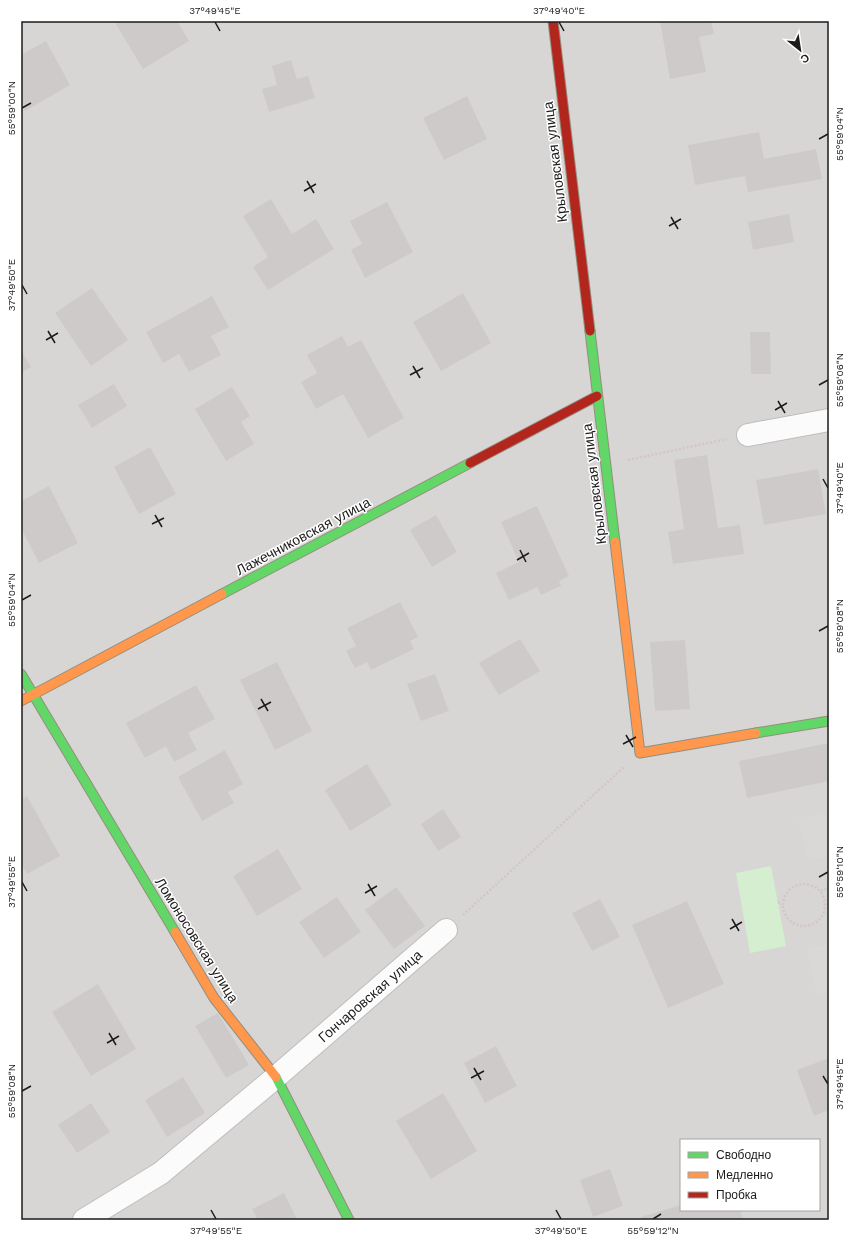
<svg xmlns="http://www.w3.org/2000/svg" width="850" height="1241" font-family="'Work Sans',sans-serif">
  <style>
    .residential { fill: #d8d6d5; fill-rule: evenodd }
    .park { fill: #d5eed0 }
    .parking { fill: #d9d8d7 }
    .building { fill: #cecac9 }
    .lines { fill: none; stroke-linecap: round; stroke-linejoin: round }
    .street-casing { stroke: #bfbdbc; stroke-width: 24 }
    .fast-casing { stroke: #928f7e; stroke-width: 11 }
    .slow-casing { stroke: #928f7e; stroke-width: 11 }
    .jam-casing { stroke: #928f7e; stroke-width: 11 }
    .path { stroke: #d4c5c6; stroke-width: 2.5; stroke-dasharray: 2 2; stroke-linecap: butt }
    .street { stroke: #fcfbfb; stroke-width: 22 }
    .fast { stroke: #63d668; stroke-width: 9 }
    .slow { stroke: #ff974d; stroke-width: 9 }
    .jam { stroke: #b3261e; stroke-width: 9 }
    .ticks { fill: none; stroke: #1b1b1b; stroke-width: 1.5 }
    .labels { text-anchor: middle; stroke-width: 3; stroke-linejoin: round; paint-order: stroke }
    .street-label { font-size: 14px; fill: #1b1b1b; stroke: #fff }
    .neatline { fill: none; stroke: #1b1b1b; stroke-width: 1.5 }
    .ticks-label { font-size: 10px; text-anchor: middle; fill: #1b1b1b }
  </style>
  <rect width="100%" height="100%" fill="#e9e6e4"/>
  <!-- residential -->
  <path class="residential" d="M 21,21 L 829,21 L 829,1220 L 21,1220 ZM 681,1140 L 819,1140 L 819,1210 L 681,1210 Z"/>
  <!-- park -->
  <path class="park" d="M 771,866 L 786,946 L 750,953 L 736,873 Z"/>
  <!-- parking -->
  <path class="parking" d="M 829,813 L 829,871 L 825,857 L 808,861 L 798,820 Z
    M 829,944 L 829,993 L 817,996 L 806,949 Z"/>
  <!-- building -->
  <path class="building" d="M 114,21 L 177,21 L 189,41 L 143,69 Z
    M 660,21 L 711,21 L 714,34 L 699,37 L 706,72 L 670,79 Z
    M 46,41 L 70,85 L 25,111 L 21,104 L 21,55 Z
    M 291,60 L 297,79 L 308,76 L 315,98 L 269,112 L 262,89 L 277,85 L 272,66 Z
    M 467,96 L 487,139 L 444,160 L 423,118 Z
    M 759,132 L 764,159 L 816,149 L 822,179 L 748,192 L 745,176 L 695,185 L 688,145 Z
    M 271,199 L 292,234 L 316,219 L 334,249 L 268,290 L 253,267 L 268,257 L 243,216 Z
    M 387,202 L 413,252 L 365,278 L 351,250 L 362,244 L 350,221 Z
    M 789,214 L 794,242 L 753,250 L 748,222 Z
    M 92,288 L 128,340 L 91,366 L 55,313 Z
    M 463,293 L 491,343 L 441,371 L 413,322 Z
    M 212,296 L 229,327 L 211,336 L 221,355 L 189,372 L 179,354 L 163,363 L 146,332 Z
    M 750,332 L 770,332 L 771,374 L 751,374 Z
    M 342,336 L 348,347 L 361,340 L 404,418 L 368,438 L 343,394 L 316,409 L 301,382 L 317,373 L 307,355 Z
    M 21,350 L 31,367 L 21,373 Z
    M 114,384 L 127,406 L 92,428 L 78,405 Z
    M 232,387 L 250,416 L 241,422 L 254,444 L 226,461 L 195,409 Z
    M 150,447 L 176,494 L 139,514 L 114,467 Z
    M 707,455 L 718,528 L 740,525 L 744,554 L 673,564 L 668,532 L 684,529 L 674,460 Z
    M 818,469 L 826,514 L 764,525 L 756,480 Z
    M 49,486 L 78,543 L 39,563 L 21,528 L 21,501 Z
    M 537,506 L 569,576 L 559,581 L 561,586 L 541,595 L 537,587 L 509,600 L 496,573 L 519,562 L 501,522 Z
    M 436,515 L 457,552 L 432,567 L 410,530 Z
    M 400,602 L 418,637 L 410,641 L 414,649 L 371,670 L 367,662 L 355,668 L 346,651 L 356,646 L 347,628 Z
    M 520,639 L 540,671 L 499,695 L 479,663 Z
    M 685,640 L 690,709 L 655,711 L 650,642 Z
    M 277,662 L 312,731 L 275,750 L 240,680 Z
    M 435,674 L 449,711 L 421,721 L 407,684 Z
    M 196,685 L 215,719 L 188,733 L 197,750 L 174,762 L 166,746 L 145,758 L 126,723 Z
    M 829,743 L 829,781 L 747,798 L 739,761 Z
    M 225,750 L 243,784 L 228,792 L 234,803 L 202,821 L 178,777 Z
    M 367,764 L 392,805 L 350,831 L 325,790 Z
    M 27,796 L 60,856 L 27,874 L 21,863 L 21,800 Z
    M 443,809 L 461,837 L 438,851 L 421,824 Z
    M 278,849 L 302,889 L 257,916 L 233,876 Z
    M 396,887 L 425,926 L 394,949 L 365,910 Z
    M 337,897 L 361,932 L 324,958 L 299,922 Z
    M 600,899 L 620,937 L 592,951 L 572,913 Z
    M 687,901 L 724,984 L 668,1008 L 632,925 Z
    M 98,984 L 136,1049 L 91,1076 L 52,1012 Z
    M 218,1013 L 249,1065 L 226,1078 L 195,1026 Z
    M 496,1046 L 517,1086 L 485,1103 L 464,1063 Z
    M 829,1058 L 829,1110 L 814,1116 L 797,1070 Z
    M 183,1077 L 205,1113 L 167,1137 L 145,1100 Z
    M 443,1093 L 477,1151 L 431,1179 L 396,1121 Z
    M 91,1103 L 110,1132 L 77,1153 L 58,1125 Z
    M 610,1169 L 623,1206 L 593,1217 L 580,1180 Z
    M 284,1193 L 297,1220 L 258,1220 L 252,1209 Z
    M 681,1205 L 681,1210 L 740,1210 L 743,1220 L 642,1220 L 641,1217 Z"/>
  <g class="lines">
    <defs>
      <path id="street" d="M 748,435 L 829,420
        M 84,1220 L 161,1173 L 276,1077 L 446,930"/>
      <path id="fast" d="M 590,331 L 615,542
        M 222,594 L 470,463
        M 21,674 L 175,932
        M 756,733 L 829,721
        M 276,1077 L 349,1220"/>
      <path id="slow" d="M 615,542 L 640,753 L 756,733
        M 21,701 L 222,594
        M 175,932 L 214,998 L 276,1077"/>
      <path id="jam" d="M 553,21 L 590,331
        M 470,463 L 597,396"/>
    </defs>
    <!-- street casing -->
    <use href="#street" class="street-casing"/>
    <!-- fast casing -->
    <use href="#fast" class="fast-casing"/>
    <!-- slow casing -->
    <use href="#slow" class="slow-casing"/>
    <!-- jam casing -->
    <use href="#jam" class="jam-casing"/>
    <!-- path -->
    <path class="path" d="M 628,460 L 727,439
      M783 905a21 21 0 1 1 42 0a21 21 0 1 1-42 0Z
      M 821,891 L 829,887
      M 778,902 L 782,904
      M 463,915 L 624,767"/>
    <!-- street -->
    <use href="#street" class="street"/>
    <!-- fast -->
    <use href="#fast" class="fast"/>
    <!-- slow -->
    <use href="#slow" class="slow"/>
    <!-- jam -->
    <use href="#jam" class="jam"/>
  </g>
  <!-- ticks -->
  <path class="ticks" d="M 215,22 L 220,31M 559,22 L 564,31M 22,108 L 31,103M 819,139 L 828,134M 307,181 L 314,193M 304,191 L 316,184M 671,217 L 678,229M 669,226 L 681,219M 22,285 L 27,294M 48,331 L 55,343M 46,340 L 58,333M 413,366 L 420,378M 410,375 L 423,368M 819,385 L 828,380M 778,401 L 785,413M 775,410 L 787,403M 823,479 L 828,488M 155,515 L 162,527M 152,524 L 164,518M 520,550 L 526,562M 517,560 L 529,553M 22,600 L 31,595M 819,631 L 828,626M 261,699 L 268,711M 258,709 L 271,702M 626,735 L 633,747M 623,744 L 636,737M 819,877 L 828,872M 22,882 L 27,891M 368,884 L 375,896M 365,893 L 377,886M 732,919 L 739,931M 730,929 L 742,922M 109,1033 L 116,1045M 107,1043 L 119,1036M 474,1068 L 481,1080M 823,1076 L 828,1084M 471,1078 L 484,1071M 22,1091 L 31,1086M 211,1210 L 216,1219M 556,1210 L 561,1219M 653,1219 L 661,1214"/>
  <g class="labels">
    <!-- street labels -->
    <g class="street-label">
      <text transform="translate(555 162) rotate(-97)" y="5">Крыловская улица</text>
      <text transform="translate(594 484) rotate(-97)" y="5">Крыловская улица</text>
      <text transform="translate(303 536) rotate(-28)" y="5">Лажечниковская улица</text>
      <text transform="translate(197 940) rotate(58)" y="5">Ломоносовская улица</text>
      <text transform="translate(370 996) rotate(-41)" y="5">Гончаровская улица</text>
    </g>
  </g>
  <!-- border -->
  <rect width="850" height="1241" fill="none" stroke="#ffffff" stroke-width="44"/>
  <!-- legend -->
  <rect x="680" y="1139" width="140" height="72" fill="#ffffff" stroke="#a4a4a4"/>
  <rect x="688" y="1152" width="20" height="6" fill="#63d668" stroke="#a4a4a4"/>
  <text x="716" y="1159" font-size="12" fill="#1b1b1b">Свободно</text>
  <rect x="688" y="1172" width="20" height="6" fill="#ff974d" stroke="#a4a4a4"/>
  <text x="716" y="1179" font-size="12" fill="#1b1b1b">Медленно</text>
  <rect x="688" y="1192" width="20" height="6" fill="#b3261e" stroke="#a4a4a4"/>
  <text x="716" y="1199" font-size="12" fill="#1b1b1b">Пробка</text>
  <!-- north arrow -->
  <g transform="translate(800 50) rotate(150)" stroke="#ffffff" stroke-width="3" paint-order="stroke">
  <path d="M0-3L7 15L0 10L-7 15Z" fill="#1b1b1b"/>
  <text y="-6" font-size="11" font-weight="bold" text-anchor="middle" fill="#1b1b1b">С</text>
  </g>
  <rect x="22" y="22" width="806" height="1197" class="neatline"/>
  <g class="ticks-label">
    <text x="215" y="14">37°49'45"E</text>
    <text x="559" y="14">37°49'40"E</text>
    <text transform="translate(11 108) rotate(-90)" y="4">55°59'00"N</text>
    <text transform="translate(839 134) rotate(-90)" y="4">55°59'04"N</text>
    <text transform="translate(11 285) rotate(-90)" y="4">37°49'50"E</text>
    <text transform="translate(839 380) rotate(-90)" y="4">55°59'06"N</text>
    <text transform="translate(839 488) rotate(-90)" y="4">37°49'40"E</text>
    <text transform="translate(11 600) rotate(-90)" y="4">55°59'04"N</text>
    <text transform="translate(839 626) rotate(-90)" y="4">55°59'08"N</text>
    <text transform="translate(839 872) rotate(-90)" y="4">55°59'10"N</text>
    <text transform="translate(11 882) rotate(-90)" y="4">37°49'55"E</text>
    <text transform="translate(839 1084) rotate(-90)" y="4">37°49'45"E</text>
    <text transform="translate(11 1091) rotate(-90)" y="4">55°59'08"N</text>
    <text x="216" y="1234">37°49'55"E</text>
    <text x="561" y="1234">37°49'50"E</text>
    <text x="653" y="1234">55°59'12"N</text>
  </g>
</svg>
